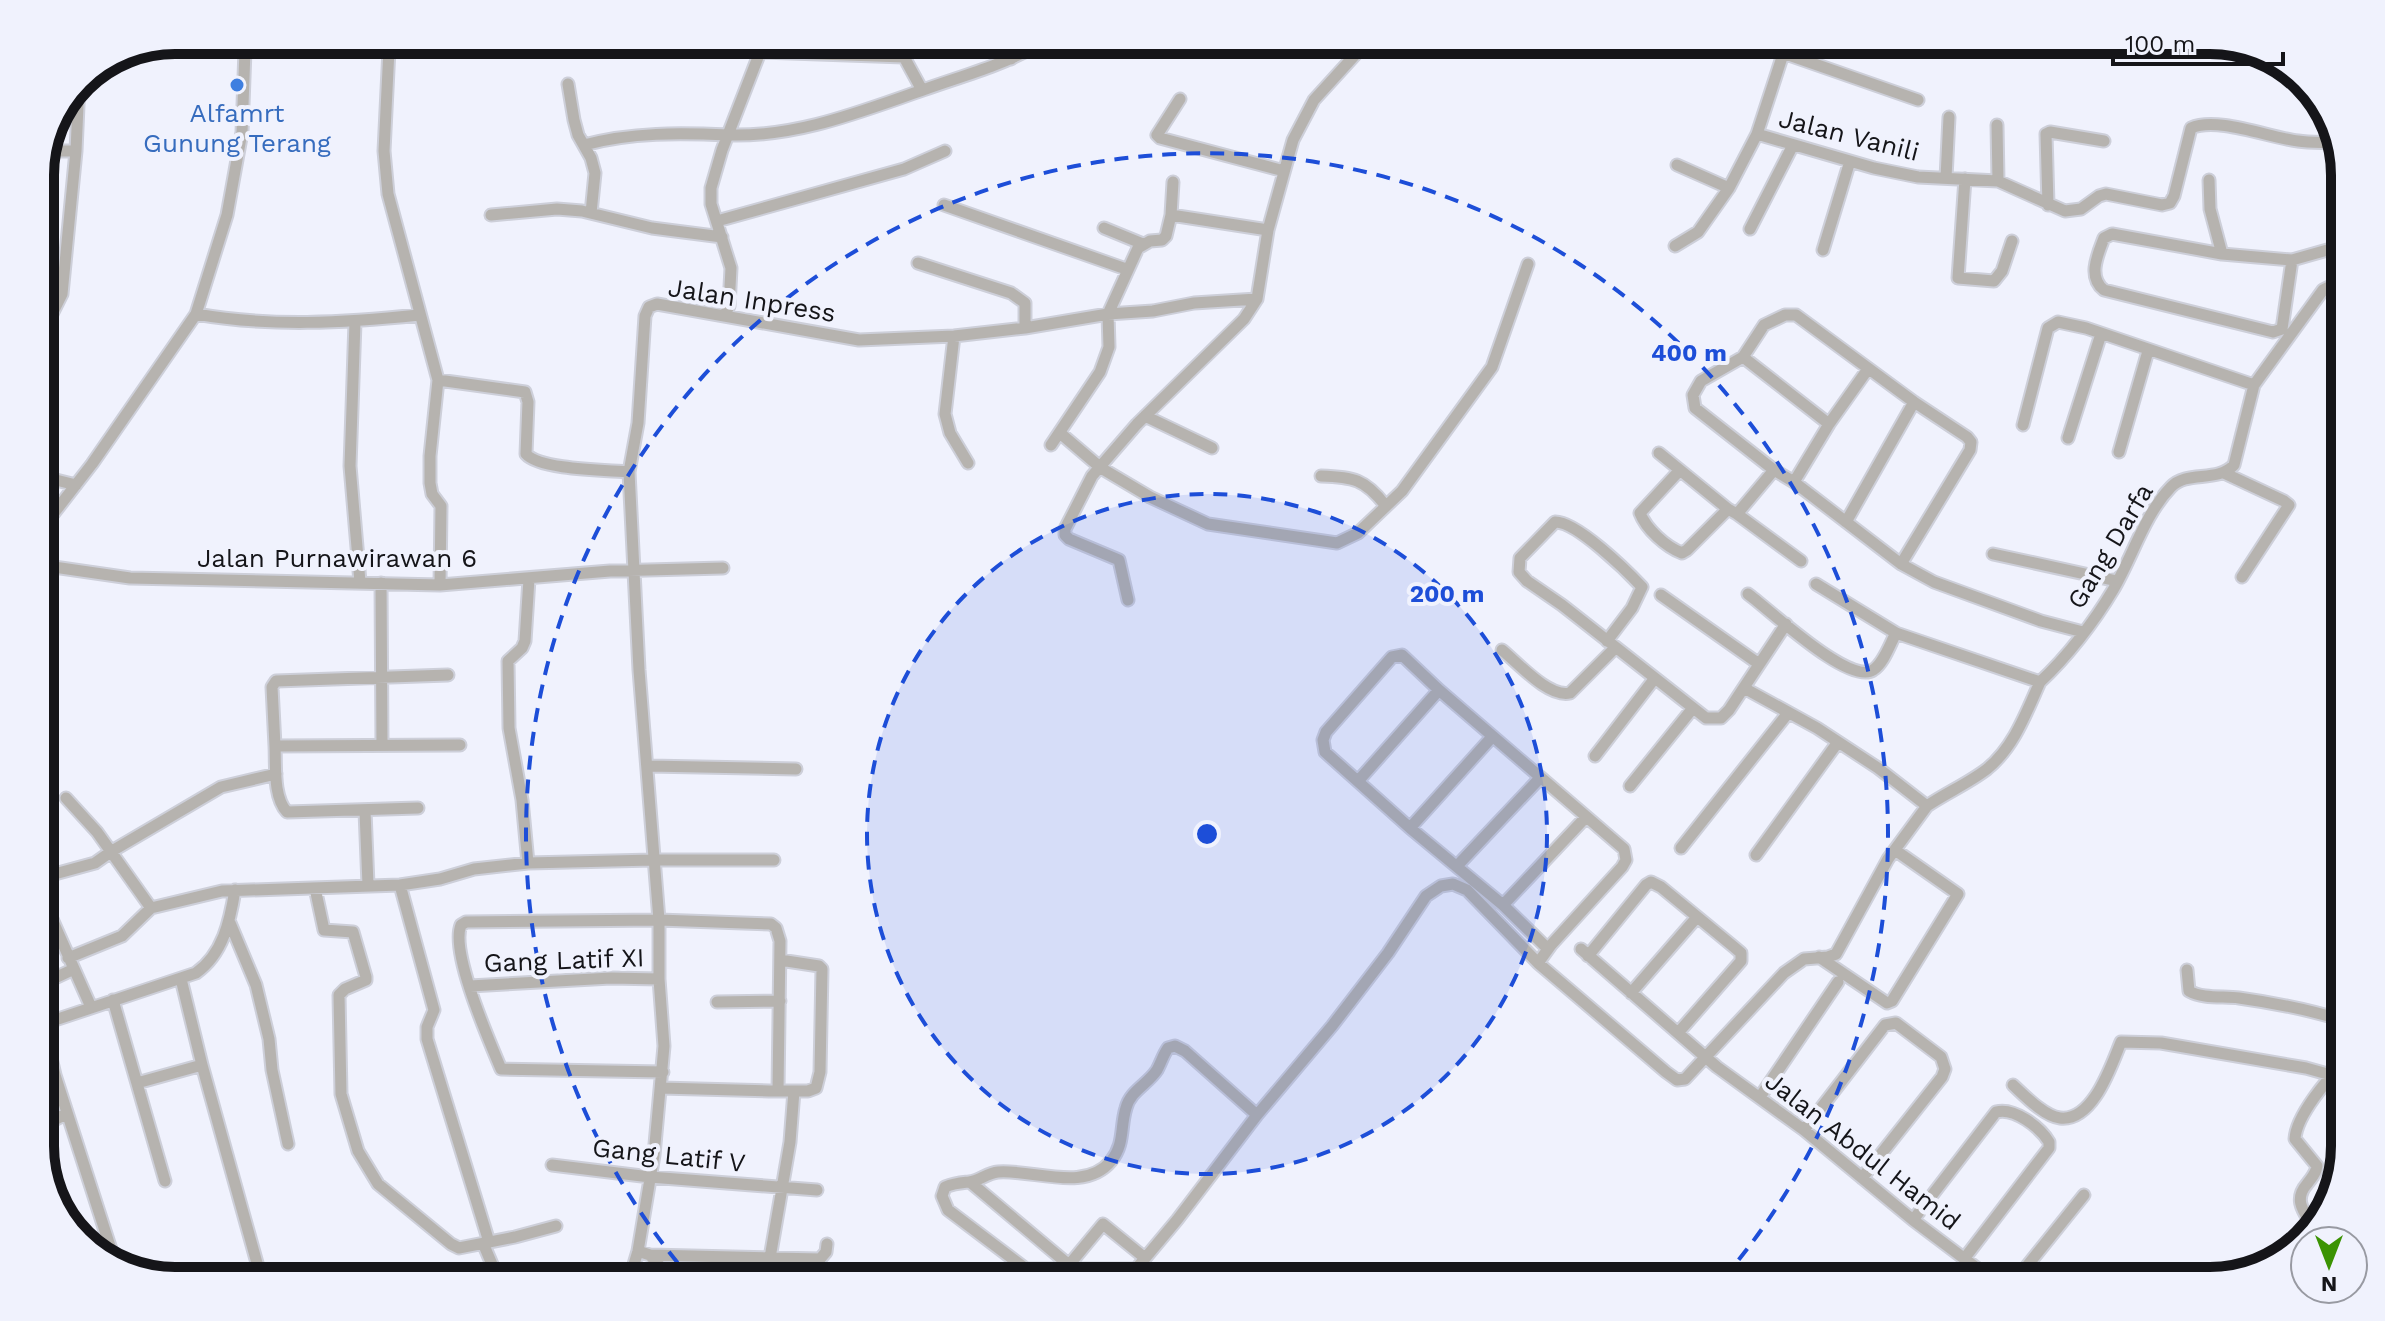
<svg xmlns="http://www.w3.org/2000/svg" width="2385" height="1321" font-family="'Work Sans',sans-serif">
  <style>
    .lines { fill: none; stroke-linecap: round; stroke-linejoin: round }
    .minor-casing { stroke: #cdcfd9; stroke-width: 15 }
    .minor { stroke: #b6b3af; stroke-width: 11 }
    .ring { fill: none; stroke: #1d4ed8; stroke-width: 4; stroke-dasharray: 14 10 }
    .shop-dot { fill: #3f7fe0; stroke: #f0f2fd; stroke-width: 3 }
    .labels { text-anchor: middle; stroke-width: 8; stroke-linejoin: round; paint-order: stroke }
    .shop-label { font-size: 26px; fill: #366cbe; stroke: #f0f2fd }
    .street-label { font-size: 26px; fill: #151519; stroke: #f0f2fd }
    .rim { fill: none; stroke: #151519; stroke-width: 10 }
    .centre { fill: #1d4ed8; stroke: #f0f2fd; stroke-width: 4 }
    .ring-label { font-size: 24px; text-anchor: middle; font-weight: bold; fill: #1d4ed8; stroke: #f0f2fd; stroke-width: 8; stroke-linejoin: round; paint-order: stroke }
  </style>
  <rect width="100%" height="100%" fill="#f0f2fd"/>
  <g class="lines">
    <defs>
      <path id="minor" d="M 903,46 L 904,57 L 922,90
        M 1008,46 L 1011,59
        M 389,49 L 384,151 L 388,194 L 438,380 L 430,456 L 430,483 L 432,494 L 441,506 L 440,585
        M 123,51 L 205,50
        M 760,52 L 904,57
        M 1783,53 L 1918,100
        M 568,84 L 574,120 L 578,135 L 591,158 L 595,173 L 591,213
        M 1180,99 L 1157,135 L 1160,138 L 1284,171
        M 1997,125 L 1998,181
        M 1757,134 L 1874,168 L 1918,177 L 1998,181 L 2065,211 L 2081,209 L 2099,196 L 2106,194 L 2162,205 L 2170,203 L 2174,196 L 2191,128 C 2217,116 2270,138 2298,141 C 2311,143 2324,142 2337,143
        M 584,145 C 632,132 680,133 729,135 C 798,137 859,112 923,90 C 962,76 1000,66 1036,46
        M 48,151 L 76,151
        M 1677,165 L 1729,188
        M 1946,178 L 1949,117
        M 1965,179 L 1958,278 L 1994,281 L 2002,271 L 2012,241
        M 2209,180 L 2210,209 L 2222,254 L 2292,260 L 2282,329 L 2273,332 L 2104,290 C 2087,277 2098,254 2104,238 L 2112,234 L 2222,254
        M 944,205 L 1126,269
        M 2048,205 L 2046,134 L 2050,132 L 2104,141
        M 491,215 L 557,209 L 582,211 L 652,228 L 722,237
        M 1171,215 L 1268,230
        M 717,221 L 904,169 L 945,151
        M 1104,228 L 1143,244
        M 1750,229 L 1793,145
        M 1675,246 L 1698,232 L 1729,188 L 1757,134 L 1787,42
        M 1823,250 L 1850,161
        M 2292,260 L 2345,245
        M 918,263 L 1011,293 L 1025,303 L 1025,328
        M 196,314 C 270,327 344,323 419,315
        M 725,315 L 729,306 L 731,268 L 711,204 L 711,188 L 722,150 L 762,47
        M 355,322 L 350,466 L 360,582
        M 954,336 L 945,414 L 950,433 L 968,463
        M 40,353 L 42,334 L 62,294 L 76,151 L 79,82
        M 1743,357 L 1829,424
        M 438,380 L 525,392 L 528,402 L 526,454 C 540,470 607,470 629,472
        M 1145,416 L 1212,448
        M 2023,425 L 2048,328 L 2058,322 L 2086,328 L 2254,385
        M 1060,433 L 1101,468 L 1150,497 L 1208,524 L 1337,543 L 1358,533 L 1402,491 L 1492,367 L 1528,264
        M 2068,438 L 2101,334
        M 1051,445 L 1100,372 L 1109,347 L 1108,314 L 1138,248 L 1150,241 L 1162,240 L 1166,236 L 1171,215 L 1173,182
        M 2119,452 L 2148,351
        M 1659,453 L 1728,509 L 1737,514 L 1774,470
        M 1680,470 L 1640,513 C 1646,529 1666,547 1682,553 L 1687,550 L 1728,509
        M 2224,473 L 2284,501 L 2289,505 L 2242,577
        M 40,476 L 76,485
        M 1321,476 C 1353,477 1365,479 1385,505
        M 1794,482 L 1829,424 L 1868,369
        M 1737,514 L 1801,561
        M 1846,522 L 1914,402
        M 40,531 L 92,464 L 196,314 L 227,215 L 242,132 L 245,50
        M 1993,554 L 2117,581
        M 1901,564 L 1970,450 L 1971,442 L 1967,437 L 1914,402 L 1796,315 L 1785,315 L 1764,325 L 1743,357 L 1701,381 L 1693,395 L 1695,408 L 1774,470 L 1794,482 L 1901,564 L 1934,582 L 2041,621 L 2083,632
        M 40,565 L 130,578 L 440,585 L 610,571 L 723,568
        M 381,583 L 382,745
        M 1816,584 L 1896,633 L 2040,682 C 2067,657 2094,622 2113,590 C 2133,556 2144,515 2171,487 C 2187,470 2217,483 2234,465 L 2254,385 L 2323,290 L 2345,279
        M 1748,594 C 1770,610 1850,686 1873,670 C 1884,663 1890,644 1896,633
        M 1661,595 L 1759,664
        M 1128,600 L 1119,560 L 1069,539 L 1065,535 L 1065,529 L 1092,476 L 1137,424 L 1244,319 L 1257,299 L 1268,230 L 1293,140 L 1314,100 L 1365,44
        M 1607,641 L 1632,608 L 1642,587 C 1627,571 1576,521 1555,522 L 1520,558 L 1519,572 L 1527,581 L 1562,605 L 1706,718 L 1721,718 L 1729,710 L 1786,624
        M 1502,650 C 1519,664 1549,698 1570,693 L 1615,648
        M 1744,688 L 1817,728 L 1878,768 L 1927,806 C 1946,793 1969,783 1987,769 C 2014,747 2026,713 2040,682
        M 1439,690 L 1402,655 L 1392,657 L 1326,732 L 1323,740 L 1325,752 L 1410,828 L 1503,905 L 1548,949
        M 40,746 L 48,757 L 40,762
        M 275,746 L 272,687 L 276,681 L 448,675
        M 1595,756 L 1655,678
        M 649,766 L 796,769
        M 1359,780 L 1439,690 L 1624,849 L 1626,860 L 1622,867 L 1551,945 L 1538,963
        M 1630,786 L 1693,708
        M 66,798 L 97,832 L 151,908
        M 418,808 L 287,812 C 273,797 276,766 275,746 L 460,745
        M 365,811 L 368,885
        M 1410,828 L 1492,737
        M 1681,848 L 1788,713
        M 1756,855 L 1838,742
        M 528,863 L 522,800 L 509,728 L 508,661 L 522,648 L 525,641 L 529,579
        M 1457,866 L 1540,778
        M 40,878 L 95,863 L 112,851 L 221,787 L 276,774
        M 400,885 L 434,1010 L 427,1027 L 427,1039 L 489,1242
        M 315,888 L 324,930 L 353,932 L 366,977 L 366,980 L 345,989 L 339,995 L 341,1094 L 358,1151 L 378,1184 L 451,1244 L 459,1248 L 515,1237 L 556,1226
        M 40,892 L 91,1007
        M 1503,905 L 1586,817
        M 230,923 L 256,985 L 269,1039 L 272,1070 L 288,1144
        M 1581,949 L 1717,1067 L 1804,1130 L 1913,1220 L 1994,1281
        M 1588,956 L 1646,885 L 1651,882 L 1661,887 L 1734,947 L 1741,953 L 1741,961 L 1678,1033
        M 1819,957 L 1887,1003 L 1892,1001 L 1958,894 L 1895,850
        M 68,958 L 122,936 L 151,908 L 222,891 L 400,885 L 440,879 L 474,869 L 528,863 L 653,860 L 774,860
        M 2187,970 L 2189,991 C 2203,999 2223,996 2239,998 C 2275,1003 2311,1010 2345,1021
        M 181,979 L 202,1065 L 262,1281
        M 40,985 L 74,969
        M 470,986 L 611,978 L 659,979
        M 1631,993 L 1697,917
        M 113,1000 L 165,1181
        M 717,1002 L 780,1001
        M 43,1024 L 55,1075 L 116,1265
        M 40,1025 L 196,973 C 223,954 230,921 235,890
        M 663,1072 L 501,1069 C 489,1040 450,952 461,925 L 466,922 L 659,920 L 771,924 L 776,928 L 780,941 L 778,1091
        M 137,1083 L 202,1065
        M 2013,1085 C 2025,1096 2044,1116 2060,1118 C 2093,1122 2111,1066 2121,1042 L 2161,1043 L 2306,1068 L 2331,1075 L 2345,1089
        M 661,1088 L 769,1091 L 808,1091 L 816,1088 L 820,1072 L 822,969 L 819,966 L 780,960
        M 1760,1097 L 1838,982
        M 40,1127 L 66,1114
        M 1804,1130 L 1885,1025 L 1896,1023 L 1941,1057 L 1945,1069 L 1942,1077 L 1862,1178
        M 552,1165 L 650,1177 L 817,1190
        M 970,1182 L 1069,1265 L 1055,1281
        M 1913,1220 L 1996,1112 C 2014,1107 2040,1127 2049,1142 L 2049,1148 L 1964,1259
        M 2313,1227 C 2304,1212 2293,1200 2307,1184 C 2312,1177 2316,1174 2317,1166 L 2295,1139 C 2296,1115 2329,1078 2345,1060
        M 483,1243 L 499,1281
        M 638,1251 L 650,1255 L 820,1259 L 826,1252 L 827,1244
        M 650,1255 L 673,1281
        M 1069,1265 L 1103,1224 L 1145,1258
        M 1135,1269 L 1026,1269 L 948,1210 L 942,1196 L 945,1187 C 955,1183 959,1183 969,1182 C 979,1181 987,1173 998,1172 C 1033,1169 1085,1193 1111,1161 C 1125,1144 1120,1127 1126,1108 C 1130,1091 1148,1084 1157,1070 C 1161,1063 1163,1055 1168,1048 L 1175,1046 L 1185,1051 L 1257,1115
        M 629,1281 L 638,1251 L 654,1155 L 664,1046 L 659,979 L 659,920 L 639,670 L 629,472 L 638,423 L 645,316 L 649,307 L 657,304 L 859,340 L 954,336 L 1025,328 L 1108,314 L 1153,311 L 1194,303 L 1257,299
        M 766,1281 L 790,1142 L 794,1091
        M 1126,1281 L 1177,1220 L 1257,1115 L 1332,1026 L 1388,953 L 1426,896 L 1441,886 L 1453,884 L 1467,890 L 1538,963 L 1666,1072 L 1677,1080 L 1685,1079 L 1784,973 L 1804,959 L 1828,957 L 1836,954 L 1888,859 L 1927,806
        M 2015,1281 L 2084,1195"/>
    </defs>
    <!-- minor casing -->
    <use href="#minor" class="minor-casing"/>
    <!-- minor -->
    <use href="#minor" class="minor"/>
  </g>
  <!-- distance rings -->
  <circle cx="1207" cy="834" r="340" fill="#1d4ed8" fill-opacity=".12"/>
  <g class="ring">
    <circle cx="1207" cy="834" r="340"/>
    <path d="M693 1281A681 681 0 1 1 1721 1281"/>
  </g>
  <!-- markers -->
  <circle class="shop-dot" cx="237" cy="85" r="8"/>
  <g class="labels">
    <!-- shop labels -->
    <g class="shop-label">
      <text x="237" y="122">Alfamrt<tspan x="237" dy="30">Gunung Terang</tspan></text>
    </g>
    <!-- street labels -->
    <g class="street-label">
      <text transform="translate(1849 135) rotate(14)" y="9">Jalan Vanili</text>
      <text transform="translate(752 300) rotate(9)" y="9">Jalan Inpress</text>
      <text transform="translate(2110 546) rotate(-59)" y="9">Gang Darfa</text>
      <text x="337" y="567">Jalan Purnawirawan 6</text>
      <text transform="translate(564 960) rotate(-2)" y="9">Gang Latif XI</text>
      <text transform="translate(1863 1151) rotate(38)" y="9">Jalan Abdul Hamid</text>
      <text transform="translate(669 1155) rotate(6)" y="9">Gang Latif V</text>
    </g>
  </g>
  <!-- crop -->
  <path d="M0 0H2385V1321H0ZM175 54H2210A121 121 0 0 1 2331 175V1146A121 121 0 0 1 2210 1267H175A121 121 0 0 1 54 1146V175A121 121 0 0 1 175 54Z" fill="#f0f2fd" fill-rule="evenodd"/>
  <path class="rim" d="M175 54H2210A121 121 0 0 1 2331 175V1146A121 121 0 0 1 2210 1267H175A121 121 0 0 1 54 1146V175A121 121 0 0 1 175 54Z"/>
  <circle cx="1207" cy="834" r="12" class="centre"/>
  <g class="ring-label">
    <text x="1689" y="361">400 m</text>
    <text x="1447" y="602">200 m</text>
  </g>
  <!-- north arrow -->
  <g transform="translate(2329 1265) rotate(180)"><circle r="38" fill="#f0f2fd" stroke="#989aa2" stroke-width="2"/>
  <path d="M0-6L14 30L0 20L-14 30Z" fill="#3b9303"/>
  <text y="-12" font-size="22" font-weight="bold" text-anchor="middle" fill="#151519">N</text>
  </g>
  <!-- scale -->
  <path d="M2113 52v12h170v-12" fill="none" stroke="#151519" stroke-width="4"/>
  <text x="2125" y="52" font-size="24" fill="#151519" stroke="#f0f2fd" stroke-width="6" paint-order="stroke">100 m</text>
</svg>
